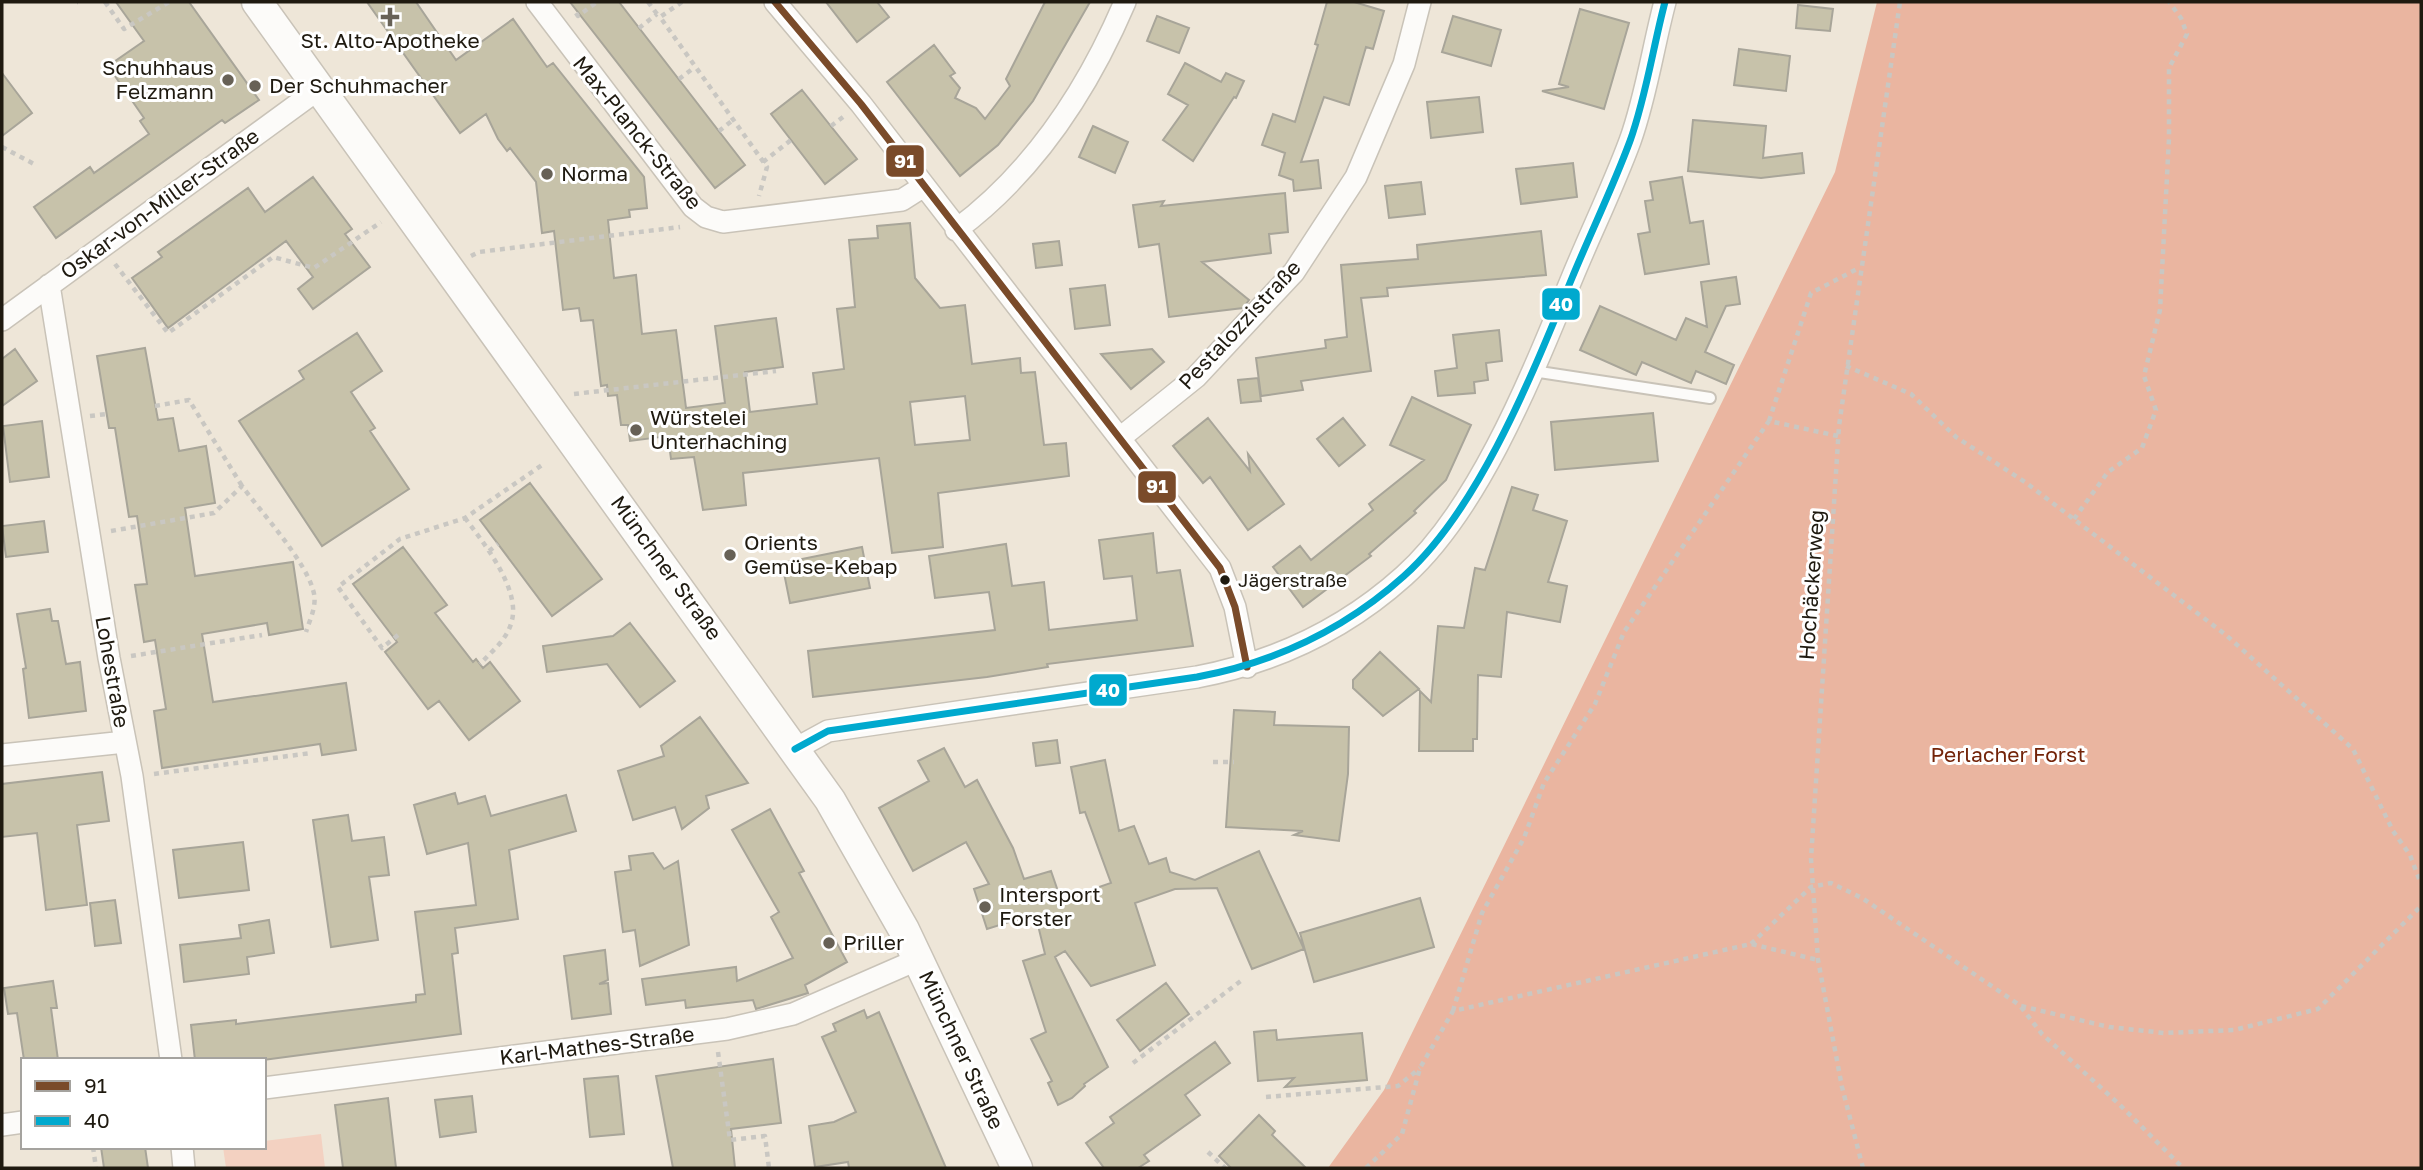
<svg xmlns="http://www.w3.org/2000/svg" width="2423" height="1170" font-family="'Golos Text',sans-serif">
  <style>
    .green { fill: #f3d1c1 }
    .forest { fill: #eab5a0 }
    .building { fill: #c7c2aa; stroke: #a8a599; stroke-width: 2; fill-rule: evenodd }
    .lines { fill: none; stroke-linecap: round; stroke-linejoin: round }
    .lane-casing { stroke: #c9c3b8; stroke-width: 14 }
    .street-casing { stroke: #c9c3b8; stroke-width: 24 }
    .secondary-casing { stroke: #c9c3b8; stroke-width: 33 }
    .path { stroke: #c9c7c2; stroke-width: 4.5; stroke-dasharray: 5 5; stroke-linecap: butt }
    .lane { stroke: #fcfbf9; stroke-width: 10 }
    .street { stroke: #fcfbf9; stroke-width: 21 }
    .secondary { stroke: #fcfbf9; stroke-width: 30 }
    .bus-1-casing { stroke: #fff; stroke-width: 12 }
    .bus-2-casing { stroke: #fff; stroke-width: 12 }
    .bus-1 { stroke: #7a4b2a; stroke-width: 7 }
    .bus-2 { stroke: #00a9ce; stroke-width: 7 }
    .poi-dot { fill: #676156; stroke: #fff; stroke-width: 2.5 }
    .bus-dot { fill: #1f1a10; stroke: #fff; stroke-width: 2.5 }
    .labels { text-anchor: middle; stroke-width: 6; stroke-linejoin: round; paint-order: stroke }
    .bus-label { font-size: 19px; fill: #1f1a10; stroke: #fff; text-anchor: start }
    .poi-label { font-size: 21px; fill: #1f1a10; stroke: #fff; text-anchor: start }
    .street-label { font-size: 21px; fill: #1f1a10; stroke: #fff }
    .park-label { font-size: 21px; fill: #732409; stroke: #fff }
    .line-badge { stroke: #fff; stroke-width: 2.5 }
    .badge-label { font-size: 19px; text-anchor: middle; font-weight: bold; fill: #fff }
  </style>
  <rect width="100%" height="100%" fill="#eee6d8"/>
  <!-- green -->
  <path class="green" d="M 321,1134 L 325,1168 L 226,1168 L 223,1147 L 264,1147 L 264,1141 Z"/>
  <!-- forest -->
  <path class="forest" d="M 1877,2 L 2421,2 L 2421,1168 L 1328,1168 L 1384,1090 L 1835,172 Z"/>
  <!-- building -->
  <path class="building" d="M 116,2 L 189,2 L 259,100 L 225,123 L 222,120 L 56,238 L 34,207 L 90,167 L 94,173 L 149,134 L 140,121 L 144,118 L 108,66 L 144,41 Z
    M 367,2 L 416,2 L 456,60 L 513,19 L 547,67 L 553,63 L 644,177 L 647,208 L 629,210 L 630,217 L 608,220 L 614,278 L 636,275 L 642,334 L 676,330 L 686,408 L 725,403 L 715,326 L 776,318 L 783,367 L 745,372 L 750,412 L 817,404 L 813,373 L 844,369 L 837,309 L 855,307 L 849,240 L 878,238 L 877,226 L 910,223 L 915,278 L 940,308 L 965,305 L 972,364 L 1020,358 L 1021,373 L 1035,372 L 1044,445 L 1066,443 L 1069,476 L 938,493 L 943,547 L 892,553 L 879,458 L 743,473 L 746,505 L 703,510 L 694,457 L 671,459 L 668,436 L 630,441 L 628,425 L 621,425 L 617,395 L 608,396 L 607,385 L 601,386 L 593,320 L 581,321 L 579,308 L 563,310 L 554,231 L 542,233 L 536,182 L 510,148 L 507,151 L 498,139 L 486,114 L 460,133 ZM 965,396 L 970,440 L 915,445 L 910,402 Z
    M 570,2 L 619,2 L 745,165 L 715,188 Z
    M 826,2 L 877,2 L 889,17 L 857,42 Z
    M 1045,2 L 1090,2 L 1033,101 L 998,145 L 960,176 L 887,82 L 934,45 L 955,73 L 950,76 L 960,88 L 955,98 L 976,108 L 985,119 L 1010,86 L 1006,79 Z
    M 1327,2 L 1354,2 L 1384,11 L 1373,49 L 1366,47 L 1349,105 L 1324,97 L 1301,162 L 1318,160 L 1321,188 L 1294,191 L 1293,180 L 1279,175 L 1285,153 L 1262,145 L 1273,114 L 1295,122 L 1318,45 L 1315,44 Z
    M 1798,5 L 1833,9 L 1830,31 L 1796,28 Z
    M 1580,9 L 1629,23 L 1604,109 L 1542,91 L 1569,87 L 1559,84 Z
    M 1157,16 L 1189,28 L 1179,53 L 1147,41 Z
    M 1453,16 L 1501,30 L 1491,66 L 1442,52 Z
    M 1739,49 L 1790,56 L 1786,91 L 1734,85 Z
    M 1185,63 L 1221,82 L 1226,73 L 1244,81 L 1236,98 L 1234,97 L 1193,161 L 1163,140 L 1188,105 L 1168,94 Z
    M 2,73 L 32,113 L 2,136 Z
    M 802,90 L 857,159 L 825,184 L 771,114 Z
    M 1479,97 L 1483,132 L 1431,138 L 1427,102 Z
    M 1693,120 L 1766,126 L 1763,158 L 1802,153 L 1804,173 L 1761,178 L 1688,171 Z
    M 1093,126 L 1128,142 L 1115,173 L 1079,157 Z
    M 1573,163 L 1577,197 L 1521,204 L 1516,169 Z
    M 313,177 L 352,229 L 345,234 L 370,267 L 313,309 L 298,289 L 313,277 L 286,241 L 168,328 L 132,278 L 162,257 L 158,252 L 248,188 L 265,212 Z
    M 1682,177 L 1690,223 L 1703,221 L 1709,264 L 1645,274 L 1638,234 L 1650,232 L 1645,201 L 1653,200 L 1650,182 Z
    M 1421,182 L 1425,214 L 1389,218 L 1385,186 Z
    M 1285,193 L 1288,232 L 1269,234 L 1271,253 L 1202,262 L 1249,300 L 1243,308 L 1169,317 L 1159,244 L 1139,247 L 1133,205 L 1164,201 L 1161,206 Z
    M 1541,231 L 1546,275 L 1387,288 L 1388,296 L 1361,298 L 1371,371 L 1301,381 L 1303,390 L 1261,396 L 1256,358 L 1326,348 L 1325,340 L 1347,337 L 1341,265 L 1418,259 L 1417,245 Z
    M 1059,241 L 1062,265 L 1036,268 L 1033,244 Z
    M 1736,277 L 1740,304 L 1726,306 L 1705,352 L 1734,365 L 1726,384 L 1696,371 L 1691,383 L 1642,362 L 1636,375 L 1580,350 L 1600,306 L 1676,340 L 1686,318 L 1707,327 L 1701,282 Z
    M 1105,285 L 1110,325 L 1075,329 L 1070,289 Z
    M 1499,330 L 1502,361 L 1486,363 L 1488,380 L 1474,382 L 1475,393 L 1438,396 L 1435,371 L 1457,368 L 1453,335 Z
    M 357,333 L 382,371 L 351,392 L 375,428 L 370,431 L 409,489 L 322,546 L 239,421 L 304,379 L 299,371 Z
    M 145,348 L 158,420 L 173,418 L 179,451 L 206,446 L 215,503 L 185,508 L 195,576 L 293,562 L 303,629 L 269,635 L 267,623 L 202,634 L 213,702 L 346,683 L 356,750 L 322,755 L 320,744 L 162,768 L 154,711 L 166,709 L 155,640 L 144,642 L 135,585 L 147,584 L 137,516 L 129,517 L 115,428 L 109,428 L 97,356 Z
    M 15,349 L 37,381 L 2,406 L 2,359 Z
    M 1152,349 L 1164,362 L 1131,389 L 1101,354 Z
    M 1258,378 L 1261,401 L 1241,403 L 1238,380 Z
    M 1412,397 L 1471,425 L 1446,480 L 1414,511 L 1416,513 L 1369,554 L 1371,556 L 1303,607 L 1273,567 L 1300,546 L 1311,560 L 1373,510 L 1369,504 L 1424,460 L 1390,445 Z
    M 1653,413 L 1658,461 L 1555,470 L 1551,422 Z
    M 1208,418 L 1250,471 L 1248,454 L 1284,504 L 1248,530 L 1210,477 L 1203,483 L 1173,446 Z
    M 1343,418 L 1365,445 L 1339,466 L 1317,439 Z
    M 42,421 L 49,477 L 10,482 L 3,426 Z
    M 530,483 L 602,579 L 552,616 L 480,520 Z
    M 1512,487 L 1538,495 L 1533,510 L 1567,521 L 1548,582 L 1567,586 L 1560,622 L 1507,612 L 1501,677 L 1478,675 L 1477,739 L 1473,739 L 1473,751 L 1419,751 L 1420,691 L 1431,702 L 1438,626 L 1464,628 L 1475,568 L 1485,570 Z
    M 44,521 L 48,552 L 6,557 L 2,526 Z
    M 1153,533 L 1157,573 L 1180,570 L 1193,646 L 1047,664 L 1048,667 L 987,677 L 813,697 L 808,651 L 995,630 L 989,592 L 935,598 L 929,556 L 1006,544 L 1012,586 L 1044,582 L 1049,630 L 1137,620 L 1132,576 L 1104,579 L 1099,540 Z
    M 403,547 L 447,605 L 435,613 L 473,662 L 476,659 L 483,668 L 490,662 L 520,701 L 469,740 L 439,701 L 428,709 L 385,652 L 397,642 L 353,584 Z
    M 862,547 L 870,588 L 790,603 L 782,563 Z
    M 50,609 L 52,621 L 58,621 L 66,664 L 80,662 L 86,711 L 29,718 L 23,669 L 26,668 L 17,614 Z
    M 630,623 L 675,681 L 640,707 L 607,664 L 547,672 L 543,646 L 613,636 Z
    M 1380,652 L 1419,689 L 1383,716 L 1353,688 L 1353,680 Z
    M 1234,710 L 1275,712 L 1274,725 L 1349,727 L 1348,774 L 1339,841 L 1294,835 L 1303,831 L 1226,827 Z
    M 700,717 L 748,783 L 706,796 L 709,808 L 682,829 L 675,807 L 633,820 L 618,771 L 664,756 L 661,746 Z
    M 1057,740 L 1060,763 L 1036,766 L 1033,743 Z
    M 944,748 L 965,787 L 977,780 L 1013,848 L 1024,879 L 1051,871 L 1061,900 L 1111,883 L 1085,812 L 1080,813 L 1071,767 L 1105,760 L 1119,831 L 1134,826 L 1149,864 L 1166,858 L 1170,872 L 1195,880 L 1259,851 L 1304,949 L 1252,969 L 1217,888 L 1175,889 L 1135,903 L 1155,965 L 1091,986 L 1065,951 L 1055,957 L 1108,1067 L 1084,1084 L 1085,1086 L 1072,1098 L 1058,1105 L 1048,1083 L 1052,1081 L 1031,1039 L 1046,1032 L 1023,961 L 1045,954 L 1036,917 L 1026,920 L 1025,917 L 987,929 L 974,889 L 989,884 L 966,842 L 913,871 L 879,808 L 929,781 L 918,761 Z
    M 102,772 L 109,821 L 77,825 L 87,905 L 46,910 L 37,833 L 2,837 L 2,784 Z
    M 455,793 L 458,804 L 485,796 L 491,816 L 566,795 L 576,831 L 509,850 L 518,919 L 455,928 L 458,953 L 452,954 L 461,1034 L 263,1060 L 195,1060 L 191,1025 L 236,1020 L 236,1024 L 416,1002 L 416,995 L 425,994 L 415,912 L 476,905 L 468,843 L 427,854 L 414,805 Z
    M 770,809 L 804,871 L 799,873 L 847,962 L 805,985 L 808,993 L 756,1009 L 753,1000 L 686,1008 L 685,1000 L 646,1005 L 642,979 L 736,967 L 737,981 L 793,958 L 771,917 L 779,912 L 732,830 Z
    M 348,815 L 352,841 L 384,837 L 389,875 L 369,877 L 378,940 L 331,947 L 313,820 Z
    M 243,842 L 249,890 L 179,898 L 173,850 Z
    M 653,853 L 664,869 L 678,861 L 689,945 L 640,966 L 635,930 L 623,932 L 615,872 L 631,870 L 629,856 Z
    M 1420,898 L 1434,947 L 1314,982 L 1300,933 Z
    M 115,900 L 121,943 L 95,946 L 90,903 Z
    M 269,920 L 274,953 L 247,957 L 249,974 L 184,982 L 180,945 L 241,938 L 239,925 Z
    M 605,950 L 608,980 L 599,984 L 608,983 L 611,1014 L 572,1019 L 564,956 Z
    M 53,981 L 57,1008 L 51,1008 L 58,1060 L 24,1060 L 17,1013 L 8,1014 L 4,988 Z
    M 1166,983 L 1189,1014 L 1140,1051 L 1117,1020 Z
    M 864,1010 L 867,1018 L 879,1012 L 946,1168 L 849,1168 L 848,1162 L 815,1167 L 809,1126 L 834,1122 L 856,1112 L 822,1037 L 836,1031 L 833,1024 Z
    M 1276,1030 L 1277,1040 L 1362,1033 L 1367,1080 L 1285,1087 L 1294,1078 L 1258,1081 L 1254,1032 Z
    M 1215,1042 L 1230,1063 L 1185,1095 L 1200,1115 L 1144,1155 L 1149,1161 L 1138,1168 L 1104,1168 L 1086,1143 L 1114,1123 L 1110,1117 Z
    M 773,1059 L 781,1123 L 731,1129 L 735,1168 L 673,1168 L 656,1076 Z
    M 618,1076 L 624,1134 L 590,1137 L 584,1079 Z
    M 472,1096 L 476,1132 L 440,1137 L 435,1100 Z
    M 388,1098 L 396,1168 L 343,1168 L 335,1105 Z
    M 1259,1115 L 1275,1131 L 1272,1135 L 1306,1168 L 1231,1168 L 1219,1156 Z
    M 101,1147 L 145,1147 L 148,1168 L 104,1168 Z"/>
  <g class="lines">
    <defs>
      <path id="lane" d="M 1533,371 L 1710,398"/>
      <path id="street" d="M 537,2 L 693,207 L 706,217 L 723,222 L 902,200 L 924,186
        M 775,2 L 861,104 L 1220,568 L 1235,607 L 1247,667
        M 956,230 C 1034,172 1087,91 1125,2
        M 49,285 L 109,658 L 132,776 L 171,1060
        M 2,320 L 320,88
        M 1120,438 L 1196,377 L 1294,272 L 1356,177 L 1404,64 L 1420,2
        M 795,749 L 828,731 L 1197,677 C 1276,662 1344,630 1404,576 C 1480,508 1533,372 1572,278 C 1591,232 1613,187 1630,141 C 1646,97 1653,47 1665,2
        M 2,755 L 125,742
        M 264,1088 L 727,1029 L 793,1014 L 919,959
        M 2,1125 L 23,1122
        M 182,1147 L 184,1168"/>
      <path id="secondary" d="M 257,2 L 830,800 L 904,930 L 1017,1168"/>
    </defs>
    <!-- lane casing -->
    <use href="#lane" class="lane-casing"/>
    <!-- street casing -->
    <use href="#street" class="street-casing"/>
    <!-- secondary casing -->
    <use href="#secondary" class="secondary-casing"/>
    <!-- path -->
    <path class="path" d="M 77,2 L 78,2
      M 105,2 L 124,29 L 169,2
      M 648,2 L 657,14
      M 682,2 L 660,17 L 767,167 L 759,196
      M 576,13 L 578,16 L 597,2
      M 639,28 L 657,14
      M 679,79 L 695,67
      M 831,126 L 843,117
      M 719,131 L 733,120
      M 2,147 L 34,164
      M 763,162 L 791,140
      M 471,256 L 479,252 L 680,227
      M 115,264 L 168,333 L 273,257 L 314,268 L 381,222
      M 1846,366 L 1911,394 L 1956,437 L 2025,482 L 2226,635 L 2353,749 L 2393,831 L 2410,855 L 2421,884
      M 574,394 L 776,371
      M 155,406 L 189,400 L 242,486
      M 90,416 L 107,414
      M 1769,421 L 1811,293 L 1859,268
      M 465,518 C 483,542 520,588 512,620 C 508,639 492,651 480,664
      M 2074,519 L 2108,472 L 2142,448 L 2156,410 L 2144,376 L 2160,310 L 2169,138 L 2169,68 L 2187,34 L 2181,18 L 2169,2
      M 111,531 L 214,513 L 242,486 C 261,512 305,560 313,590 C 318,604 310,619 306,632
      M 489,551 L 498,544
      M 398,635 L 382,648 L 338,587 L 400,539 L 465,518 L 545,463
      M 131,656 L 262,635
      M 1213,762 L 1234,762
      M 154,774 L 311,753
      M 1751,944 L 1811,887 L 1831,883 L 1862,898 L 2021,1006 L 2109,1027 L 2164,1033 L 2234,1030 L 2318,1009 L 2421,906
      M 2021,1007 L 2042,1034 L 2120,1105 L 2183,1168
      M 1453,1011 L 1482,913 L 1524,838 L 1544,783 L 1595,704 L 1624,632 L 1769,421 L 1838,436
      M 718,1052 L 730,1140 L 765,1136 L 769,1168
      M 1133,1063 L 1242,980
      M 1266,1097 L 1398,1086 L 1420,1068
      M 93,1147 L 96,1168
      M 1208,1152 L 1225,1168
      M 1366,1168 L 1402,1134 L 1420,1068 L 1453,1011 L 1751,944 L 1818,960
      M 1863,1168 L 1842,1087 L 1818,960 L 1811,859 L 1839,426 L 1900,2"/>
    <!-- lane -->
    <use href="#lane" class="lane"/>
    <!-- street -->
    <use href="#street" class="street"/>
    <!-- secondary -->
    <use href="#secondary" class="secondary"/>
    <defs>
      <path id="bus-1" d="M 775,2 L 861,104 L 1220,568 L 1235,607 L 1247,667"/>
      <path id="bus-2" d="M 795,749 L 828,731 L 1197,677 C 1276,662 1344,630 1404,576 C 1480,508 1533,372 1572,278 C 1591,232 1613,187 1630,141 C 1646,97 1653,47 1665,2"/>
    </defs>
    <!-- bus-1 casing -->
    <use href="#bus-1" class="bus-1-casing"/>
    <!-- bus-2 casing -->
    <use href="#bus-2" class="bus-2-casing"/>
    <!-- bus-1 -->
    <use href="#bus-1" class="bus-1"/>
    <!-- bus-2 -->
    <use href="#bus-2" class="bus-2"/>
  </g>
  <!-- markers -->
  <g class="poi-dot">
    <path d="M386.5 6.5h7v7h7v7h-7v7h-7v-7h-7v-7h7z"/>
    <circle cx="228" cy="80" r="7"/>
    <circle cx="255" cy="86" r="7"/>
    <circle cx="547" cy="174" r="7"/>
    <circle cx="636" cy="430" r="7"/>
    <circle cx="730" cy="555" r="7"/>
    <circle cx="985" cy="907" r="7"/>
    <circle cx="829" cy="943" r="7"/>
  </g>
  <circle class="bus-dot" cx="1225" cy="580" r="6"/>
  <g class="labels">
    <!-- bus labels -->
    <g class="bus-label">
      <text x="1238" y="587">Jägerstraße</text>
    </g>
    <!-- poi labels -->
    <g class="poi-label">
      <text x="390" y="48" text-anchor="middle">St. Alto-Apotheke</text>
      <text x="214" y="75" text-anchor="end">Schuhhaus<tspan x="214" dy="24">Felzmann</tspan></text>
      <text x="269" y="93">Der Schuhmacher</text>
      <text x="561" y="181">Norma</text>
      <text x="650" y="425">Würstelei<tspan x="650" dy="24">Unterhaching</tspan></text>
      <text x="744" y="550">Orients<tspan x="744" dy="24">Gemüse-Kebap</tspan></text>
      <text x="999" y="902">Intersport<tspan x="999" dy="24">Forster</tspan></text>
      <text x="843" y="950">Priller</text>
    </g>
    <!-- street labels -->
    <g class="street-label">
      <text transform="translate(637 133) rotate(51)" y="7">Max-Planck-Straße</text>
      <text transform="translate(160 204) rotate(-36)" y="7">Oskar-von-Miller-Straße</text>
      <text transform="translate(1240 325) rotate(-47)" y="7">Pestalozzistraße</text>
      <text transform="translate(666 568) rotate(54)" y="7">Münchner Straße</text>
      <text transform="translate(1812 585) rotate(-86)" y="7">Hochäckerweg</text>
      <text transform="translate(112 672) rotate(80)" y="7">Lohestraße</text>
      <text transform="translate(597 1046) rotate(-7)" y="7">Karl-Mathes-Straße</text>
      <text transform="translate(961 1050) rotate(65)" y="7">Münchner Straße</text>
    </g>
    <!-- park labels -->
    <g class="park-label">
      <text x="2008" y="762">Perlacher Forst</text>
    </g>
  </g>
  <g class="line-badge">
    <rect x="885" y="144" width="40" height="34" rx="7" fill="#7a4b2a"/>
    <rect x="1541" y="287" width="40" height="34" rx="7" fill="#00a9ce"/>
    <rect x="1137" y="470" width="40" height="34" rx="7" fill="#7a4b2a"/>
    <rect x="1088" y="673" width="40" height="34" rx="7" fill="#00a9ce"/>
  </g>
  <g class="badge-label">
    <text x="905" y="168">91</text>
    <text x="1561" y="311">40</text>
    <text x="1157" y="493">91</text>
    <text x="1108" y="697">40</text>
  </g>
  <!-- border -->
  <rect width="2423" height="1170" fill="none" stroke="#1f1a10" stroke-width="7"/>
  <!-- legend -->
  <rect x="21" y="1058" width="245" height="91" fill="#ffffff" stroke="#a5a39f" stroke-width="2"/>
  <rect x="35" y="1081" width="35" height="10" fill="#7a4b2a" stroke="#a5a39f" stroke-width="2"/>
  <text x="84" y="1093" font-size="21" fill="#1f1a10">91</text>
  <rect x="35" y="1116" width="35" height="10" fill="#00a9ce" stroke="#a5a39f" stroke-width="2"/>
  <text x="84" y="1128" font-size="21" fill="#1f1a10">40</text>
</svg>
